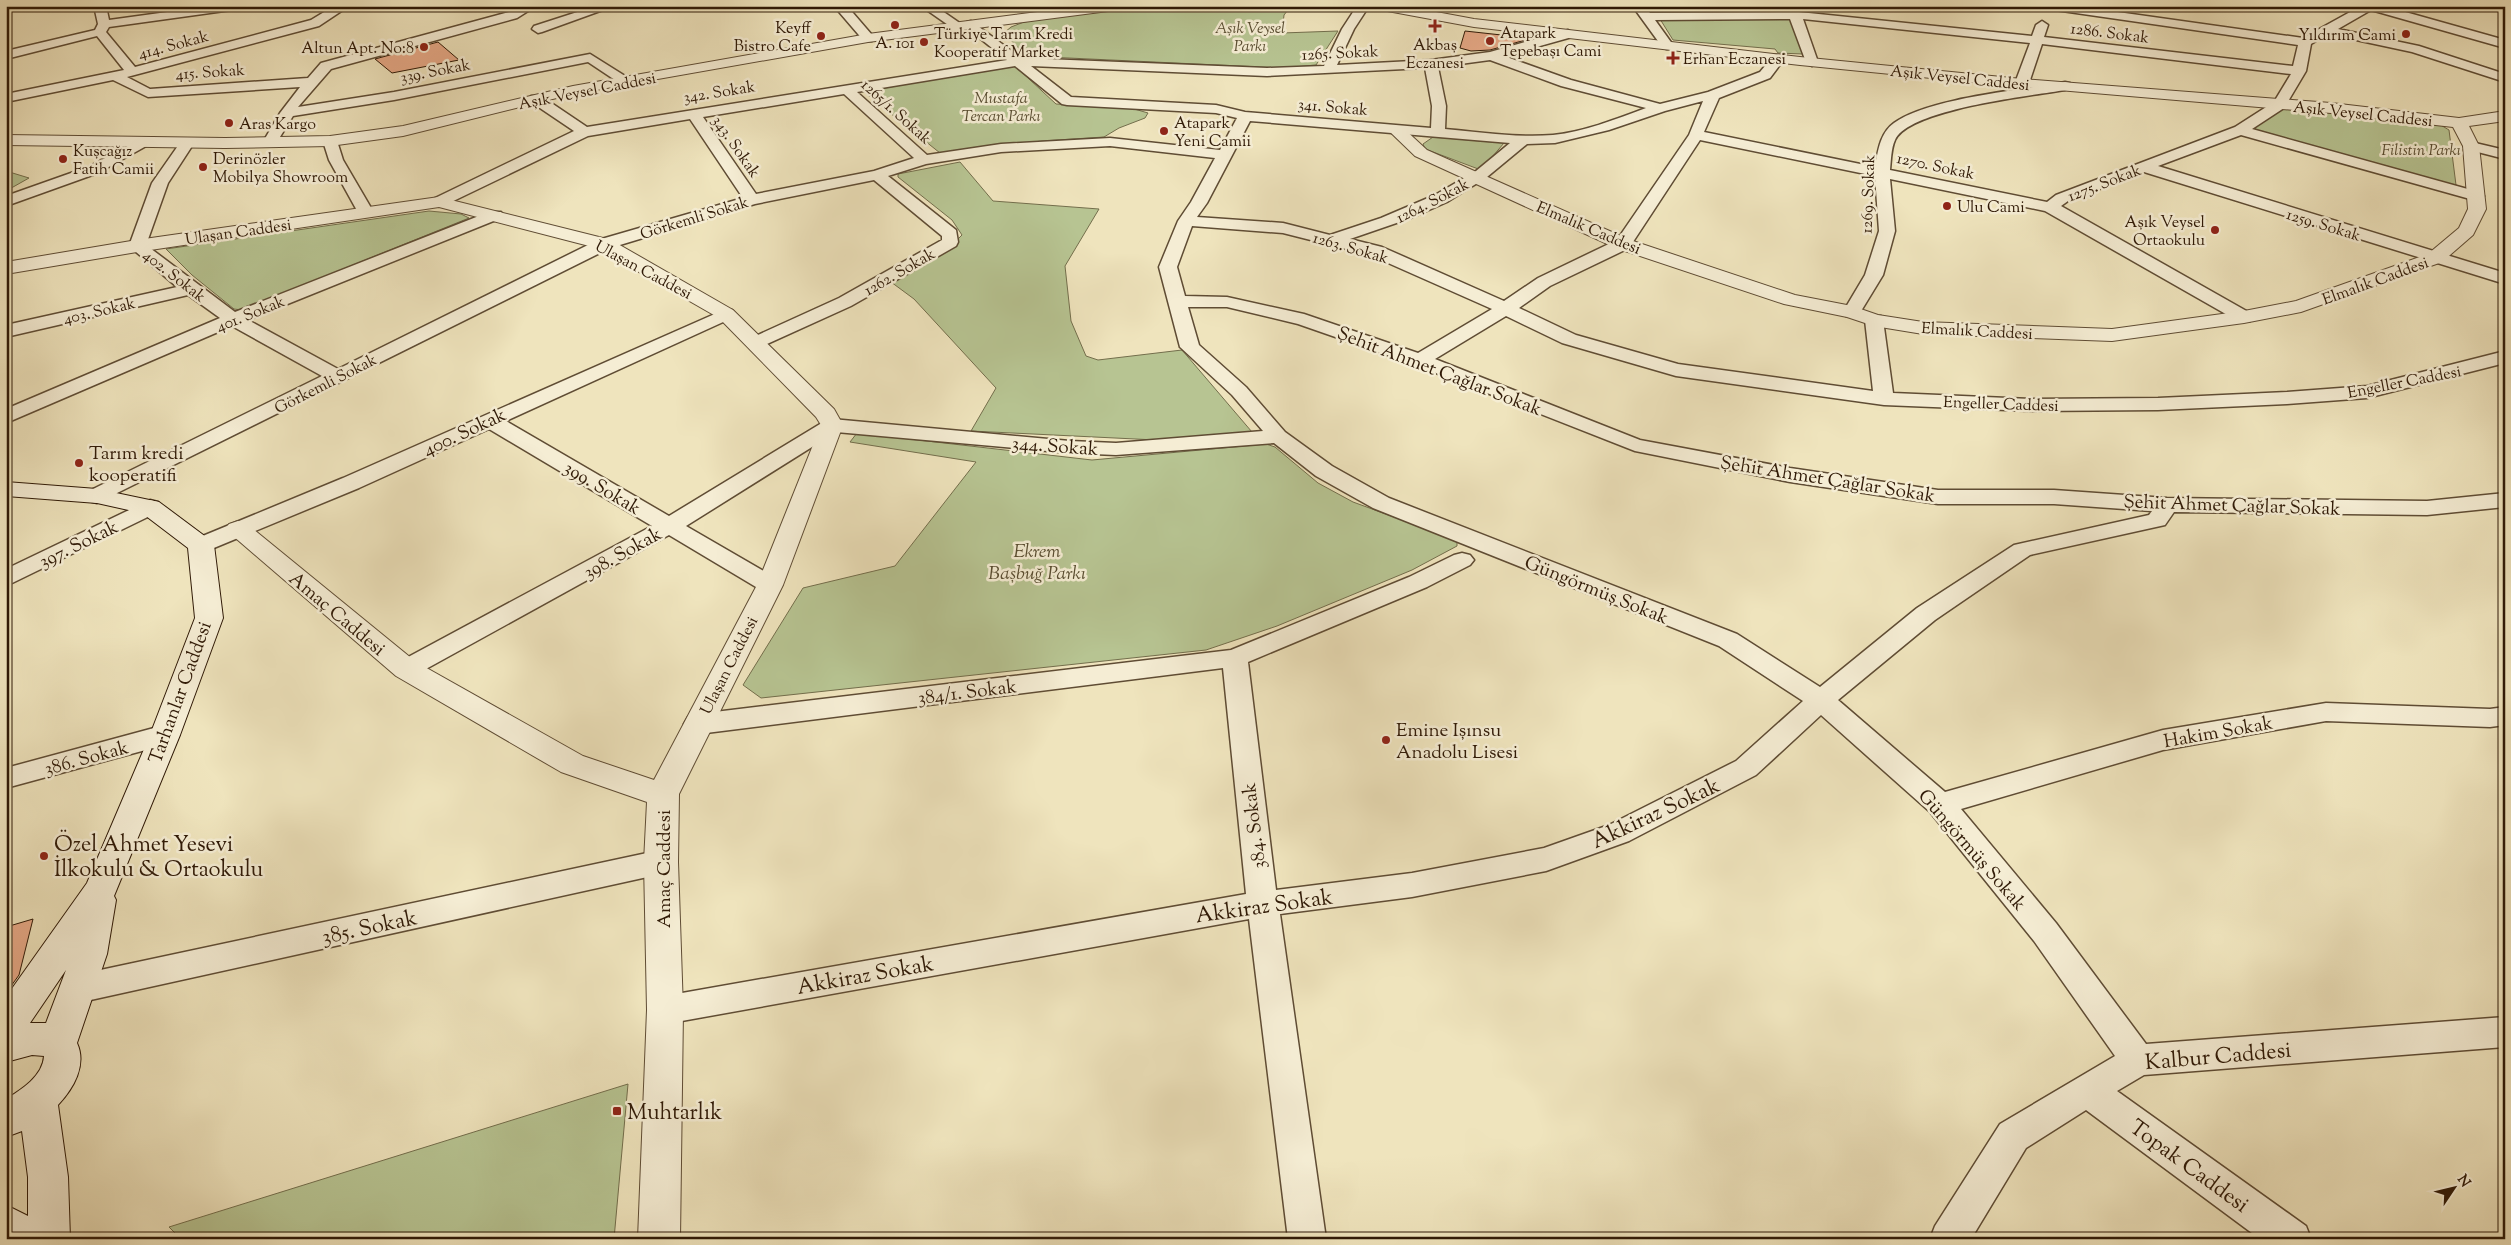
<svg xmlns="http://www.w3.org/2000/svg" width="2511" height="1245" font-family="'Sorts Mill Goudy',serif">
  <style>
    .green { fill: #b7c492; stroke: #736e4c }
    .building { fill: #e8aa88; stroke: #2f1906 }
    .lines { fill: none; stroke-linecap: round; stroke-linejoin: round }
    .minor-casing { stroke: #5f4c34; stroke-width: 3 }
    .tertiary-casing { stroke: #5f4c34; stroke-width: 2 }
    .secondary-casing { stroke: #2f1906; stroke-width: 2 }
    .minor { fill: #f5edd4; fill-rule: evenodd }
    .tertiary { fill: #f5edd4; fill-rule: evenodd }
    .secondary { fill: #f5edd4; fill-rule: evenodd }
    .poi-dot { fill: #8f2418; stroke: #f5edd4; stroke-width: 2 }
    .labels { text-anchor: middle; stroke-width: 5; stroke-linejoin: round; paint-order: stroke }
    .far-poi-label { font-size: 16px; fill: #2f1906; stroke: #f5edd4; text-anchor: start }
    .far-park-label { font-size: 16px; font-style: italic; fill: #584c30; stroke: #f5edd4 }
    .far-street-label { font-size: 16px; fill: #2f1906; stroke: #f5edd4 }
    .street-label { font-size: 19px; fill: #2f1906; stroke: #f5edd4 }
    .poi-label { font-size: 19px; fill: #2f1906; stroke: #f5edd4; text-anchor: start }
    .park-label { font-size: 19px; font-style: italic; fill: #584c30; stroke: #f5edd4 }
    .near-street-label { font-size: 22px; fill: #2f1906; stroke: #f5edd4 }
    .near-poi-label { font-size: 22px; fill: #2f1906; stroke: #f5edd4; text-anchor: start }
  </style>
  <rect width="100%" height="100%" fill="#efe4bd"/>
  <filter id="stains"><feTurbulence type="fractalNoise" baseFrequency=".004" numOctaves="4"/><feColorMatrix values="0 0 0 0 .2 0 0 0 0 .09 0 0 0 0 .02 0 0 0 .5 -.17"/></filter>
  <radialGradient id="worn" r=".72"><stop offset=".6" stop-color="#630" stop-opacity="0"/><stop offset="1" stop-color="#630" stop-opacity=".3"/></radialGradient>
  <!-- green -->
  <path class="green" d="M 1162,6 L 1291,6 L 1284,15 L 1282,33 L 1338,31 L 1316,65 L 1282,68 L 1026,56 L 1004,33 L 1011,27 L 1024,22 L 1108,10 Z
    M 1660,19 L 1791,19 L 1803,54 L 1778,53 L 1775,49 L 1673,40 Z
    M 1013,64 L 1056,104 L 1131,108 L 1148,113 L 1145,118 L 1119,128 L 1104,137 L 1042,141 L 940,153 L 864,92 Z
    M 2284,108 L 2439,124 L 2449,130 L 2456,185 L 2449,186 L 2249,129 Z
    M 1433,137 L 1504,143 L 1481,170 L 1425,149 L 1423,144 Z
    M 960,162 L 993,201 L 1099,209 L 1065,266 L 1071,321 L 1086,356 L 1098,360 L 1182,350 L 1252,432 L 1156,440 L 971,431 L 996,388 L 914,299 L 891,282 L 949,248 L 962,235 L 952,220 L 898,177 L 898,174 Z
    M 6,171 L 29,178 L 6,191 Z
    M 429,211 L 461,214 L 469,218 L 242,310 L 234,309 L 192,275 L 166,249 Z
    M 857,433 L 1092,460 L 1266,444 L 1275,447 L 1318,483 L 1353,502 L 1457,540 L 1457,546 L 1412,570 L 1277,626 L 1206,650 L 761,698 L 743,685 L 803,588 L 895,566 L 976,462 L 850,442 Z
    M 628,1084 L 614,1239 L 181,1239 L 169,1227 Z"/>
  <!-- building -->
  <path class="building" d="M 1465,31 L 1529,38 L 1529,39 L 1490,50 L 1471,51 L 1460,48 Z
    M 438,42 L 459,60 L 392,73 L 375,59 Z
    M 33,919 L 19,975 L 6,993 L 6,927 Z"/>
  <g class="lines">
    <defs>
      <path id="minor" d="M 94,6 L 106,6 L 109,20 L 211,6 L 245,6 L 239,9 L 109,27 L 106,32 L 135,67 L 311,20 L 334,6 L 349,6 L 319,26 L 127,77 L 150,89 L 308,78 L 321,63 L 509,12 L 521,6 L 536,6 L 517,18 L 331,69 L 298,107 L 394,92 L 590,54 L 633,81 L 626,85 L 621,84 L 588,62 L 394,100 L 293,116 L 275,145 L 270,146 L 263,142 L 280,113 L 300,87 L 148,97 L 113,80 L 6,102 L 6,94 L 124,70 L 97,36 L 6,59 L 6,51 L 95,30 L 98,24 Z
        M 596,6 L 614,6 L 542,32 L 538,33 L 532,29 L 534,26 Z
        M 834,6 L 847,6 L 872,35 L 874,38 L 872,41 L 864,41 Z
        M 921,6 L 935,6 L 964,26 L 962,29 L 954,29 Z
        M 1357,6 L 1369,6 L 1354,29 L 1337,65 L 1431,60 L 1490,52 L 1568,30 L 1574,34 L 1572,37 L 1504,56 L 1571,80 L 1660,104 L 1708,92 L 1760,72 L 1774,55 L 1784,55 L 1785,58 L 1770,78 L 1719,98 L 1704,132 L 1875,167 C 1878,151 1880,133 1894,123 C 1928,98 2022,90 2065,82 L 2070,83 L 2072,86 L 2065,90 C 2031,96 1909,109 1895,140 C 1891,148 1891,161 1890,170 L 2047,202 L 2056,195 L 2235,127 L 2274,102 L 2291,74 L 2042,44 L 2029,83 L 2022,87 L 2015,83 L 2030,43 L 1803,19 L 1818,62 L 1812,66 L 1806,62 L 1790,19 L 1655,20 L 1673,45 L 1667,49 L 1663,48 L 1634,8 L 1645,6 L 1650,13 L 1787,12 L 1783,6 L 1795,6 L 1799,12 L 2032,36 L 2036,25 L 2042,21 L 2048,25 L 2044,37 L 2293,66 L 2298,45 L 2048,9 L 2042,6 L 2075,6 L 2303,38 L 2361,6 L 2384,6 L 2505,40 L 2505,48 L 2371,10 L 2338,29 L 2419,46 L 2505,74 L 2505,82 L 2412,52 L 2328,34 L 2311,44 L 2306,71 L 2284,108 L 2252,129 L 2482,193 L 2484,196 L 2482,199 L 2470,199 L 2241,135 L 2158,166 L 2505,273 L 2505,284 L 2144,172 L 2068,201 L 2061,206 L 2250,313 L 2253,317 L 2250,321 L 2238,321 L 2045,211 L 1890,179 L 1895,231 L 1883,275 L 1858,316 L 1846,316 L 1843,312 L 1865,275 L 1879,231 L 1875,176 L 1700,140 L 1629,248 L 1550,286 L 1519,308 L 1576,335 L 1678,364 L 1873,391 L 1865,320 L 1867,316 L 1881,316 L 1883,320 L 1893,393 L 2031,399 L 2158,398 L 2287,392 L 2367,386 L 2505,351 L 2505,363 L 2367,398 L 2287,404 L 2158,410 L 2031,411 L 1884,405 L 1676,376 L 1562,343 L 1506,316 L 1435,359 L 1640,440 L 1790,468 L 1938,490 L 2054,490 L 2167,498 L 2427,501 L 2505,493 L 2505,507 L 2427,515 L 2174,512 L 2165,525 L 2030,555 L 1935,620 L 1838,700 L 1945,792 L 2163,730 L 2326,703 L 2490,709 L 2505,707 L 2505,725 L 2490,727 L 2326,721 L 2163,750 L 1961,809 L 2056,923 L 2146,1044 L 2505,1017 L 2505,1047 L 2144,1075 L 2117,1091 L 2306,1226 L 2311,1239 L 2260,1239 L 2086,1110 L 2026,1148 L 1971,1239 L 1930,1239 L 1935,1226 L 2000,1124 L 2115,1056 L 2034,941 L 1930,812 L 1821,715 L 1756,775 L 1629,841 L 1546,871 L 1412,897 L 1280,914 L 1326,1239 L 1288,1239 L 1249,919 L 665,1024 L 653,1020 L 648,1010 L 653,1000 L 665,996 L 1246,894 L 1223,668 L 698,734 L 688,731 L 684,724 L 688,717 L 698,714 L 1231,650 L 1409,577 L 1454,555 L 1462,553 L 1470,555 L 1474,560 L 1470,565 L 1427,587 L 1248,662 L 1276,890 L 1412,873 L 1544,848 L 1609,825 L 1736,761 L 1803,701 L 1719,646 L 1373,508 L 1316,476 L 1274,443 L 1116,455 L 1070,453 L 836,432 L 686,526 L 779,580 L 782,585 L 779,590 L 770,593 L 761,590 L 669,535 L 415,675 L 406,678 L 397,675 L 393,669 L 397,663 L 652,526 L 489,429 L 359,488 L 209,550 L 201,552 L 193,550 L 189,545 L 193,540 L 343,478 L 726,309 L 732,310 L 735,314 L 732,318 L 506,421 L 669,516 L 825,421 L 832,419 L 1070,441 L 1116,443 L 1263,431 L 1232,395 L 1180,347 L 1159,267 L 1178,221 L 1191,202 L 1215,158 L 1110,146 L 1001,152 L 926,164 L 888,176 L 956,230 L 958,242 L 956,246 L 851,306 L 756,349 L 749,347 L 747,343 L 749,339 L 839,298 L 942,240 L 942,236 L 874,180 L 755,204 L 610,248 L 97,503 L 89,501 L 86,496 L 89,491 L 322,376 L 232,326 L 6,423 L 6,409 L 220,318 L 188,295 L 6,337 L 6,325 L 177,287 L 129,246 L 152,183 L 182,140 L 192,140 L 194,143 L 168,183 L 146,245 L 235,312 L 489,212 L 501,212 L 503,215 L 501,218 L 248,320 L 338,369 L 598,240 L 743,198 L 690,119 L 588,136 L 445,205 L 433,205 L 431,202 L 433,199 L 574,131 L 531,102 L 529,99 L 531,96 L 541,96 L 587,127 L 1007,60 L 967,28 L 965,25 L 967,22 L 971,21 L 1021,58 L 1267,68 L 1324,66 L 1342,29 ZM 1490,60 L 1561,86 L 1646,108 C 1616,119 1584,132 1553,135 C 1517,138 1481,132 1445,129 L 1446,106 L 1438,67 ZM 1015,66 L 1062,104 L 1067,105 L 1216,113 L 1237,118 L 1220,150 L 1110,138 L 1001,144 L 927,155 L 857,92 ZM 1031,66 L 1267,76 L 1425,68 L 1432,106 L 1431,128 L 1245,112 L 1216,105 L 1071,97 ZM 844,94 L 914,158 L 874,171 L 756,194 L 703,117 ZM 1703,101 L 1689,135 L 1617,240 L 1538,278 L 1504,301 L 1382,247 L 1350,239 L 1411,218 L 1447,202 L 1487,177 L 1527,144 L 1555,143 L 1609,130 L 1665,111 ZM 1250,121 L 1510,143 L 1476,171 L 1435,195 L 1381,218 L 1330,235 L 1283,223 L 1197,217 L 1207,203 ZM 1192,226 L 1283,233 L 1370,255 L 1492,309 L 1418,353 L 1304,314 L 1227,297 L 1185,296 L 1177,267 ZM 1188,307 L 1227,307 L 1298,324 L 1413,364 L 1635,451 L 1790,482 L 1938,504 L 2054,504 L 2152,511 L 2149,515 L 2014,545 L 1917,608 L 1820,687 L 1737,634 L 1389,498 L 1332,466 L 1285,432 L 1246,387 L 1199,345 Z
        M 330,137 L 337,141 L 343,160 L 374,213 L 372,216 L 360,216 L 329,160 L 323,141 Z
        M 143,138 L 148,139 L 150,142 L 148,145 L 98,173 L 6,206 L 6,196 L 88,167 Z
        M 2471,142 L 2505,150 L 2505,159 L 2466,149 L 2464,146 L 2466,143 Z
        M 150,500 L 158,502 L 161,507 L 158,512 L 6,586 L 6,569 Z
        M 165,725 L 175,728 L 179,735 L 175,742 L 6,788 L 6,768 Z
        M 661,850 L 672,854 L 676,862 L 672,870 L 661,874 L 77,1003 L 65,999 L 61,989 L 65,979 L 77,975 Z"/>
      <path id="tertiary" d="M 1084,6 L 1122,6 L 1116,10 L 868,42 L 573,94 L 403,136 L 330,146 L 225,148 L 6,145 L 6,135 L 225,138 L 330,136 L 403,126 L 573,86 L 868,34 Z
        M 1376,6 L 1404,6 L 1474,19 L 1800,57 L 2022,79 L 2331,103 L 2459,118 L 2505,111 L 2505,121 L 2469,126 L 2479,146 L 2486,209 L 2473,235 L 2442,262 L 2301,312 L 2244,323 L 2112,341 L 1923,334 L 1874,326 L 1847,317 L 1784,304 L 1616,248 L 1415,156 L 1387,129 L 1389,126 L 1401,126 L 1427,150 L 1630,240 L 1795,295 L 1852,306 L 1878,315 L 1923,322 L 2112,329 L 2244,311 L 2296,301 L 2428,254 L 2459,228 L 2468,209 L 2463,146 L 2453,127 L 2331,113 L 2022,87 L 1800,65 L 1474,27 L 1382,10 Z
        M 439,197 L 611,240 L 733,310 L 834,409 L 843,425 L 783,585 L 679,794 L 678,862 L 683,1010 L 680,1239 L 638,1239 L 647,1010 L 644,862 L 647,802 L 561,772 L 396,676 L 225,529 L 229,524 L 238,521 L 247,524 L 416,662 L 583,756 L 654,780 L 757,585 L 821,425 L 816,417 L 719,318 L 597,248 L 439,207 L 137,252 L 6,274 L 6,262 L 137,240 Z"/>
      <path id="secondary" d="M 6,482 L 97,489 L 159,502 L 210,540 L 214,545 L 223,618 L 180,735 L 114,896 L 116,900 L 107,954 L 77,1043 C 87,1065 74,1088 58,1105 L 68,1177 L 70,1239 L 6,1239 L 6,1205 L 28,1216 L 28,1177 L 22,1131 L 6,1137 L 6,1099 C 21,1090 43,1076 44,1056 L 32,1055 L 6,1062 L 6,997 L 87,883 L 150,735 L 195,618 L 188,548 L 142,513 L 97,503 L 6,496 ZM 66,970 L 46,1023 L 30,1023 Z"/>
    </defs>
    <!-- minor casing -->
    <use href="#minor" class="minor-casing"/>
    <!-- tertiary casing -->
    <use href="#tertiary" class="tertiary-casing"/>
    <!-- secondary casing -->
    <use href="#secondary" class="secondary-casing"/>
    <!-- minor -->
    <use href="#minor" class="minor"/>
    <!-- tertiary -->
    <use href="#tertiary" class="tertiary"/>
    <!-- secondary -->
    <use href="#secondary" class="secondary"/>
  </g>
  <!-- markers -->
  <g class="poi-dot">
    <circle cx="895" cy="25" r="5"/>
    <path d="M1432.5 18.5h5v5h5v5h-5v5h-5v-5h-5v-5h5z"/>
    <circle cx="2406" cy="34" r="5"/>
    <circle cx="821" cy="36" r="5"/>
    <circle cx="1490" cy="41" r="5"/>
    <circle cx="924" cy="42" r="5"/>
    <circle cx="424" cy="47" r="5"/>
    <path d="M1670.5 50.5h5v5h5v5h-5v5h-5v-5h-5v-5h5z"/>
    <circle cx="229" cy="123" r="5"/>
    <circle cx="1164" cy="131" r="5"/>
    <circle cx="63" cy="159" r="5"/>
    <circle cx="203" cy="167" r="5"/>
    <circle cx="1947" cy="206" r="5"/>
    <circle cx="2215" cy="230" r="5"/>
    <circle cx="79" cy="463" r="5"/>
    <circle cx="1386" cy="740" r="5"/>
    <circle cx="44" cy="856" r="5"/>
    <rect x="612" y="1106" width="10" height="10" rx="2.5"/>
  </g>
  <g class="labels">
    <!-- far-poi labels -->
    <g class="far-poi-label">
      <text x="811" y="33" text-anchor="end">Keyff<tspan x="811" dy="18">Bistro Cafe</tspan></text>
      <text x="1500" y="38">Atapark<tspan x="1500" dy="18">Tepebaşı Cami</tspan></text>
      <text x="934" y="39">Türkiye Tarım Kredi<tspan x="934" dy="18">Kooperatif Market</tspan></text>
      <text x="2396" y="40" text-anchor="end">Yıldırım Cami</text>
      <text x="895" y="48" text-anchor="middle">A. 101</text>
      <text x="1435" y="50" text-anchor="middle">Akbaş<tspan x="1435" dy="18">Eczanesi</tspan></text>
      <text x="414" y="53" text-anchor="end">Altun Apt. No:8</text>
      <text x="1683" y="64">Erhan Eczanesi</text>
      <text x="1174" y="128">Atapark<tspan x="1174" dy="18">Yeni Camii</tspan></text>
      <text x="239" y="129">Aras Kargo</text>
      <text x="73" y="156">Kuşcağız<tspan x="73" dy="18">Fatih Camii</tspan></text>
      <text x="213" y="164">Derinözler<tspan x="213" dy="18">Mobilya Showroom</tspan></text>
      <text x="1957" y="212">Ulu Cami</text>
      <text x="2205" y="227" text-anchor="end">Aşık Veysel<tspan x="2205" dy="18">Ortaokulu</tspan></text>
    </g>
    <!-- far-park labels -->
    <g class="far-park-label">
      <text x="1250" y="33">Aşık Veysel<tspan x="1250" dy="18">Parkı</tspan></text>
      <text x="1001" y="103">Mustafa<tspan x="1001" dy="18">Tercan Parkı</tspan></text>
      <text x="2421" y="155">Filistin Parkı</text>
    </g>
    <!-- far-street labels -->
    <g class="far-street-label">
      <text transform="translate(2110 32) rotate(7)" y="6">1286. Sokak</text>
      <text transform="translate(173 44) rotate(-15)" y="6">414. Sokak</text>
      <text transform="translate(1340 52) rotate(-3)" y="6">1265. Sokak</text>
      <text transform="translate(435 70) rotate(-11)" y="6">339. Sokak</text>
      <text transform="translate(210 71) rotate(-4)" y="6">415. Sokak</text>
      <text transform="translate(1960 77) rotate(6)" y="6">Aşık Veysel Caddesi</text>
      <text transform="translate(587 90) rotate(-11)" y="6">Aşık Veysel Caddesi</text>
      <text transform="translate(719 91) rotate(-9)" y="6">342. Sokak</text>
      <text transform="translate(1333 106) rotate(5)" y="6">341. Sokak</text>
      <text transform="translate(897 111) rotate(42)" y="6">1265/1. Sokak</text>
      <text transform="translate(2363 113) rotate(6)" y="6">Aşık Veysel Caddesi</text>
      <text transform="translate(737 146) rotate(55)" y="6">343. Sokak</text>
      <text transform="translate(1936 165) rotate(12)" y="6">1270. Sokak</text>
      <text transform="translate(2104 182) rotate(-21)" y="6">1275. Sokak</text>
      <text transform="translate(1867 194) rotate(-88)" y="6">1269. Sokak</text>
      <text transform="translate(1432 200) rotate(-27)" y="6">1264. Sokak</text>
      <text transform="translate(694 217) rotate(-17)" y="6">Görkemli Sokak</text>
      <text transform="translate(2324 224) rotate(17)" y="6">1259. Sokak</text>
      <text transform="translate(1589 227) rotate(23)" y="6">Elmalık Caddesi</text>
      <text transform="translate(238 231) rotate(-8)" y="6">Ulaşan Caddesi</text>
      <text transform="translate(1351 247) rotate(16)" y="6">1263. Sokak</text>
      <text transform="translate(644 269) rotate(28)" y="6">Ulaşan Caddesi</text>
      <text transform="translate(899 271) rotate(-30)" y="6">1262. Sokak</text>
      <text transform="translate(175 275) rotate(38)" y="6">402. Sokak</text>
      <text transform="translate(2375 280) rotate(-20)" y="6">Elmalık Caddesi</text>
      <text transform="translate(99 310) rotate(-13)" y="6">403. Sokak</text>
      <text transform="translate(250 313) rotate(-22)" y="6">401. Sokak</text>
      <text transform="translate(1977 330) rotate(3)" y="6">Elmalık Caddesi</text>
      <text transform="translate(2404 381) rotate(-11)" y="6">Engeller Caddesi</text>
      <text transform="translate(325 383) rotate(-27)" y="6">Görkemli Sokak</text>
      <text transform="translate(2001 403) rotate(2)" y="6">Engeller Caddesi</text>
      <text transform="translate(728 665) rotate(-63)" y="6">Ulaşan Caddesi</text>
    </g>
    <!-- street labels -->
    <g class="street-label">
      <text transform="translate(1440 370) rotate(21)" y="7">Şehit Ahmet Çağlar Sokak</text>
      <text transform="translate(464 431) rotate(-25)" y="7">400. Sokak</text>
      <text transform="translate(1055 445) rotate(4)" y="7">344. Sokak</text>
      <text transform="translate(1828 478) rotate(9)" y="7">Şehit Ahmet Çağlar Sokak</text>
      <text transform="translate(603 487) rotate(31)" y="7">399. Sokak</text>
      <text transform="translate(2232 504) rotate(2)" y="7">Şehit Ahmet Çağlar Sokak</text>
      <text transform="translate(78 543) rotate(-26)" y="7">397. Sokak</text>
      <text transform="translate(622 552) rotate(-29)" y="7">398. Sokak</text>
      <text transform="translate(1597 589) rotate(22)" y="7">Güngörmüş Sokak</text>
      <text transform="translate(338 613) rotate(40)" y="7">Amaç Caddesi</text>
      <text transform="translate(967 691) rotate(-7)" y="7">384/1. Sokak</text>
      <text transform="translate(179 692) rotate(-70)" y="7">Tarhanlar Caddesi</text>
      <text transform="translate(2218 731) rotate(-10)" y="7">Hakim Sokak</text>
      <text transform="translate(86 757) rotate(-15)" y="7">386. Sokak</text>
      <text transform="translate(1253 826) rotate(-97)" y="7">384. Sokak</text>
      <text transform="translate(1973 849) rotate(49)" y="7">Güngörmüş Sokak</text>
      <text transform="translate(663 869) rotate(-90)" y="7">Amaç Caddesi</text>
    </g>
    <!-- poi labels -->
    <g class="poi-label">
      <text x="89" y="459">Tarım kredi<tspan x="89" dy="22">kooperatifi</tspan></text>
      <text x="1396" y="736">Emine Işınsu<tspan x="1396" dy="22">Anadolu Lisesi</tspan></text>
    </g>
    <!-- park labels -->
    <g class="park-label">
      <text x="1037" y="557">Ekrem<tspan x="1037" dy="22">Başbuğ Parkı</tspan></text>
    </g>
    <!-- near-street labels -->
    <g class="near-street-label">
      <text transform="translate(1655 812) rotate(-25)" y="8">Akkiraz Sokak</text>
      <text transform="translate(1264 905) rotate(-8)" y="8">Akkiraz Sokak</text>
      <text transform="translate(369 926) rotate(-12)" y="8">385. Sokak</text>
      <text transform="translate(865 974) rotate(-10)" y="8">Akkiraz Sokak</text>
      <text transform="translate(2218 1055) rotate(-5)" y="8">Kalbur Caddesi</text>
      <text transform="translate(2190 1165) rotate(36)" y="8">Topak Caddesi</text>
    </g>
    <!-- near-poi labels -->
    <g class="near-poi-label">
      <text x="54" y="851">Özel Ahmet Yesevi<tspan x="54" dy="25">İlkokulu &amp; Ortaokulu</tspan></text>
      <text x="627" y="1119">Muhtarlık</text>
    </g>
  </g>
  <!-- margin -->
  <rect width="2511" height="1245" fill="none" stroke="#efe4bd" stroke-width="25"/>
  <rect x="8" y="8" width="2496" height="1230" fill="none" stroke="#2f1906" stroke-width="2.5"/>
  <rect x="12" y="12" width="2486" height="1220" fill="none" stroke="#2f1906"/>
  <!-- north arrow -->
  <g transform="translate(2454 1188) rotate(55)" stroke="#f5edd4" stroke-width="4" paint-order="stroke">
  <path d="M0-4L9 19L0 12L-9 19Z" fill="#2f1906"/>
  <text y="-8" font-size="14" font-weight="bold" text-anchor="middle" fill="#2f1906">N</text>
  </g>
  <rect width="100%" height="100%" filter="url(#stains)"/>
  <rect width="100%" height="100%" fill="url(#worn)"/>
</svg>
